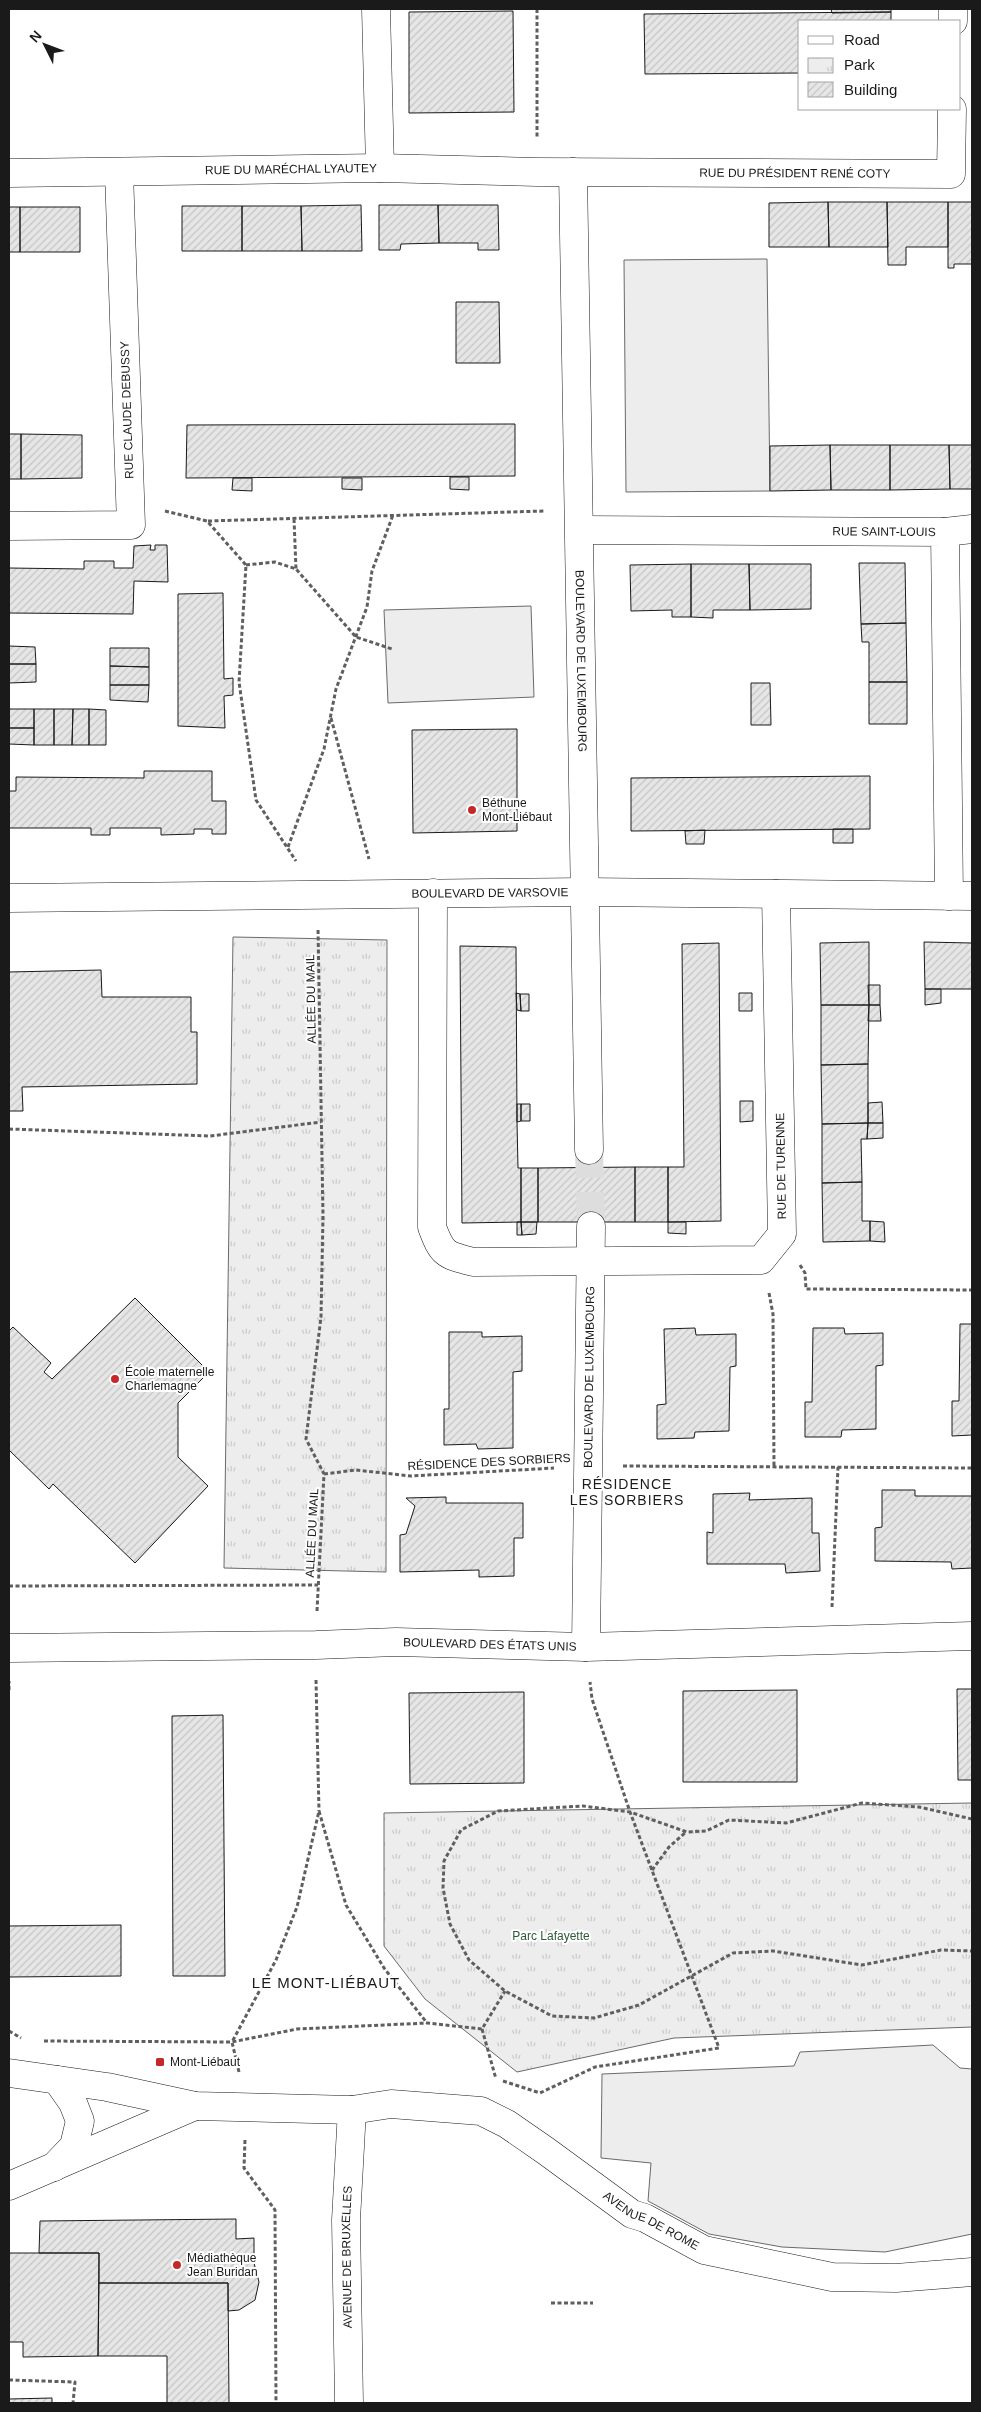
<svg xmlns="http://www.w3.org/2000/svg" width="981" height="2412" font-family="Arial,sans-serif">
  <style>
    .built { fill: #ededed; stroke: #6a6a6a }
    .park { fill: url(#park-tufts); stroke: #6a6a6a }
    .building { fill: url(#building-hatch); stroke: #1a1a1a }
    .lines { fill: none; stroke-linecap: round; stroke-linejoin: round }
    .minor-tunnel { stroke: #ddd; stroke-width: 28; stroke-dasharray: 28 14; stroke-linecap: butt }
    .minor-casing { stroke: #1a1a1a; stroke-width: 29 }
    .path { stroke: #5f5f5f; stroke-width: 3; stroke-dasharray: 4 2.5; stroke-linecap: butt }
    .minor { stroke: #fff; stroke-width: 28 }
    .poi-dot { fill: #c62828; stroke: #fff; stroke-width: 2 }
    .labels { text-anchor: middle; stroke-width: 4; stroke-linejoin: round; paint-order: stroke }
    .street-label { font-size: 12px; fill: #1a1a1a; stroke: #fff }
    .poi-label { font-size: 12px; fill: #1a1a1a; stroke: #fff; text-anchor: start }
    .park-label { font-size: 12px; fill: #2b5a34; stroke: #fff }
    .neighbourhood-label { font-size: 14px; letter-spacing: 1px; fill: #1a1a1a; stroke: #fff }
    .quarter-label { font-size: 15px; letter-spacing: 1px; fill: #1a1a1a; stroke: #fff }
  </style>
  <defs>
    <pattern id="park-tufts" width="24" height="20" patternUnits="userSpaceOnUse" patternTransform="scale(1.25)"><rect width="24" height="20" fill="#ededed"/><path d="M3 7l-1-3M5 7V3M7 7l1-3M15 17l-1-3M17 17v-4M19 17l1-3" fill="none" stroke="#cbcbcb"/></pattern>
    <pattern id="building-hatch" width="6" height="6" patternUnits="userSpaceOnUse" patternTransform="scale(1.25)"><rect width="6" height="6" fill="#e6e6e6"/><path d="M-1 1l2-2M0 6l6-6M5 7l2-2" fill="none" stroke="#c5c5c5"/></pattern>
  </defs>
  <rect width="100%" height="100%" fill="#fff"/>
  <!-- built -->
  <path class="built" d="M 767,259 L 770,491 L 626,492 L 624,260 Z
    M 531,606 L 534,697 L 388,703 L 384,610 Z
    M 933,2045 L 960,2068 L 972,2069 L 972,2234 L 885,2252 L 782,2247 L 709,2234 L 648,2201 L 651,2163 L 601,2158 L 602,2074 L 794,2066 L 800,2052 Z"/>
  <!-- park -->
  <path class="park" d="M 233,937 L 387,940 L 386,1572 L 224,1568 Z
    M 972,1803 L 972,2027 L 674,2038 L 517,2072 L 425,1999 L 384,1946 L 384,1813 Z"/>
  <!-- building -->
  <path class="building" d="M 831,9 L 891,9 L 891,12 L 832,13 Z
    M 513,11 L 514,112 L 409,113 L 409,12 Z
    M 891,12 L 891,21 L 800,21 L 800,73 L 645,74 L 644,14 Z
    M 828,202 L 829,247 L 769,247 L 769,203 Z
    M 828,202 L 887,202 L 888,247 L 829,247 Z
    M 887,202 L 948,202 L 948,247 L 906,247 L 906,265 L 888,265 Z
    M 948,202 L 972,202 L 972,264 L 954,264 L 954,268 L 948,268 Z
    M 361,205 L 362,251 L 302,251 L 301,206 Z
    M 379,205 L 438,205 L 439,243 L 401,244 L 400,250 L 379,250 Z
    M 438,205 L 498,205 L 499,250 L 478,250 L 478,243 L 439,243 Z
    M 182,206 L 242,206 L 242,251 L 182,251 Z
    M 242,206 L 301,206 L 302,251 L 242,251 Z
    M 9,207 L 20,207 L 20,252 L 9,252 Z
    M 20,207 L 80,207 L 80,252 L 20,252 Z
    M 456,302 L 499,302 L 500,363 L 456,363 Z
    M 515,424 L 515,476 L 186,478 L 187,425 Z
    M 9,434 L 21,434 L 21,479 L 9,479 Z
    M 21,434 L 82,435 L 82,478 L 21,479 Z
    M 830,445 L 831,490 L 770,491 L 770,446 Z
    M 830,445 L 890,445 L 890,490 L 831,490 Z
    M 890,445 L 949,445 L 950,489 L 890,490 Z
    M 949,445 L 972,445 L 972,489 L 950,489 Z
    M 450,477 L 469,477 L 469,490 L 450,489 Z
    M 233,478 L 252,478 L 252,491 L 232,490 Z
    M 342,478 L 362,478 L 362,490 L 342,489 Z
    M 151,545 L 150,550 L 155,550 L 155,545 L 167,545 L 168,582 L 134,581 L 133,614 L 9,613 L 9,568 L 84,569 L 84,561 L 114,561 L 114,568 L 133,568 L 134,546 Z
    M 859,563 L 905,563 L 906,623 L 861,624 Z
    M 691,564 L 749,564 L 750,610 L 713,610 L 713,618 L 691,617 Z
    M 691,564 L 691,617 L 672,617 L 672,610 L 631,611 L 630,565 Z
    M 749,564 L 811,564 L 811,609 L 750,610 Z
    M 223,593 L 224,679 L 233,678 L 233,695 L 224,696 L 225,728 L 178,726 L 178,594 Z
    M 906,623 L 907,682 L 869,682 L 869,642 L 862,642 L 861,624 Z
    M 9,646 L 35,647 L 36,664 L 9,664 Z
    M 110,648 L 149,648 L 149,667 L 110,666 Z
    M 9,664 L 36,664 L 36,682 L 9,683 Z
    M 110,666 L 149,667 L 149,685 L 110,685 Z
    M 869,682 L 907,682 L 907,724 L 869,724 Z
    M 751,683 L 770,683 L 771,725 L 751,725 Z
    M 110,685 L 149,685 L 148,702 L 110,700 Z
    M 9,709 L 34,709 L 34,728 L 9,728 Z
    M 34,709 L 54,709 L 54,745 L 34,745 Z
    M 54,709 L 73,709 L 72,745 L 54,745 Z
    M 73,709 L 89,709 L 89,745 L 72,745 Z
    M 89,709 L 106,710 L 106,745 L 89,745 Z
    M 9,728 L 34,728 L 34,745 L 9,744 Z
    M 517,729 L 517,831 L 413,833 L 412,730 Z
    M 144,771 L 212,771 L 212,801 L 226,801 L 226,834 L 212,834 L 212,829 L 194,829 L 194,834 L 161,835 L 161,828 L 110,828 L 110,835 L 91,835 L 91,828 L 9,828 L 9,791 L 16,791 L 16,777 L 144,778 Z
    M 870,776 L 870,829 L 631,831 L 631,778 Z
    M 833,829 L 853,829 L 853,843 L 833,843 Z
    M 705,830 L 704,844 L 686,844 L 685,831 Z
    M 869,942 L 869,1005 L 821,1005 L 820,943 Z
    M 924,942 L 972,943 L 972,989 L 925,989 Z
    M 719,943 L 721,1221 L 668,1222 L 668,1167 L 684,1167 L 682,944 Z
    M 460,946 L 516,947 L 517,1122 L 518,1168 L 521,1168 L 521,1222 L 462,1223 Z
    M 101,970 L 102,997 L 191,997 L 191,1032 L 197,1032 L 197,1084 L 22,1087 L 23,1111 L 9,1111 L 9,972 Z
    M 868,985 L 880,985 L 880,1005 L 869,1005 Z
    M 925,989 L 941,989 L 941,1003 L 925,1005 Z
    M 516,993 L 520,994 L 521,1011 L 517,1010 Z
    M 739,993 L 752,993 L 752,1011 L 739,1011 Z
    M 520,994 L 529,994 L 529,1011 L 521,1011 Z
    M 821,1005 L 869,1005 L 868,1064 L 821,1065 Z
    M 869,1005 L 880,1005 L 881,1021 L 868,1021 Z
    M 868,1064 L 868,1123 L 822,1124 L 821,1065 Z
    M 740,1101 L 753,1101 L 753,1121 L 740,1122 Z
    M 882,1102 L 883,1123 L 868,1123 L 868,1103 Z
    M 517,1104 L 521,1104 L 521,1121 L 517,1122 Z
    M 521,1104 L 530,1104 L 530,1121 L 521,1121 Z
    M 868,1123 L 883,1123 L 883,1138 L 867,1139 Z
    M 868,1123 L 867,1139 L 861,1139 L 862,1182 L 822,1183 L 822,1124 Z
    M 635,1167 L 635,1222 L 538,1222 L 538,1168 Z
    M 635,1167 L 668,1167 L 668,1222 L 635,1222 Z
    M 521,1168 L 538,1168 L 538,1222 L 521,1222 Z
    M 862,1182 L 862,1221 L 870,1221 L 870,1241 L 823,1242 L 822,1183 Z
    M 870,1221 L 884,1222 L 885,1242 L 870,1241 Z
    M 517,1222 L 521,1222 L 522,1235 L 517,1235 Z
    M 521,1222 L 537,1222 L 536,1234 L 522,1235 Z
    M 668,1222 L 686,1222 L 686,1234 L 668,1233 Z
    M 135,1298 L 209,1372 L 178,1403 L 178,1457 L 208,1486 L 135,1563 L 53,1484 L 49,1489 L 9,1450 L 9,1331 L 13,1327 L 51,1363 L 44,1372 L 52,1379 Z
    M 960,1324 L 972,1324 L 972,1435 L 952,1436 L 952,1401 L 959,1401 Z
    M 695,1328 L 696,1335 L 736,1334 L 736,1366 L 730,1367 L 729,1431 L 695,1432 L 694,1438 L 657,1439 L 657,1405 L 666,1404 L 664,1329 Z
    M 813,1328 L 844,1328 L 845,1334 L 883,1333 L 883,1365 L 876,1366 L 876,1429 L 842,1430 L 841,1437 L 805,1437 L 805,1402 L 812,1402 Z
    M 449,1332 L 482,1332 L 482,1337 L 522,1336 L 522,1371 L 513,1372 L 513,1448 L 478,1449 L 476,1444 L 444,1445 L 444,1409 L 449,1409 Z
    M 882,1490 L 915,1490 L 915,1496 L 972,1496 L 972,1568 L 952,1569 L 951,1562 L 875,1561 L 875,1528 L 882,1527 Z
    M 750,1493 L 749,1500 L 812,1498 L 812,1533 L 819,1533 L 820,1571 L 786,1573 L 785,1564 L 707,1564 L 707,1532 L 713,1533 L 713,1494 Z
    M 446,1497 L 446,1503 L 523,1503 L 523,1538 L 514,1538 L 514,1576 L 479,1577 L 479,1570 L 400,1572 L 400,1535 L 406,1534 L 415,1506 L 406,1498 Z
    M 957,1689 L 972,1689 L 972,1780 L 958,1780 Z
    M 797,1690 L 797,1782 L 683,1782 L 683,1691 Z
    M 524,1692 L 524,1783 L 410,1784 L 409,1693 Z
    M 223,1715 L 225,1976 L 173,1976 L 172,1716 Z
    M 121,1925 L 121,1976 L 9,1977 L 9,1926 Z
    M 236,2219 L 236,2239 L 254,2238 L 254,2263 L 259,2282 L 255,2300 L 239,2310 L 228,2311 L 228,2283 L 99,2283 L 99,2253 L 39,2253 L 40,2221 Z
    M 9,2253 L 99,2253 L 98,2356 L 23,2357 L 23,2342 L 9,2342 Z
    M 99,2283 L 228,2283 L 229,2403 L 167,2403 L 167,2356 L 98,2356 Z
    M 52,2398 L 52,2403 L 9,2403 L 9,2399 Z"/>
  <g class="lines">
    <!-- minor-tunnel -->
    <path class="minor-tunnel" d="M 589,1150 L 591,1226"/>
    <defs>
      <g id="minor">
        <path d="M 376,9 L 380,168"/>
        <path d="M 953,21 L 953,9"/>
        <path id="s1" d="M 573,172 L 589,1150"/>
        <path id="s2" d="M 9,173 L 380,168 L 537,172 L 951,174 L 952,109"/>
        <path d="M 9,526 L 131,525 L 119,172"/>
        <path id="s3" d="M 580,530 L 945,532 L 949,896"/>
        <path d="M 945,532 L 972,529"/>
        <path d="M 433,893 L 432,1227 C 442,1254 445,1255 473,1262 L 761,1260 L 782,1234 L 776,894"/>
        <path id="s4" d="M 9,898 L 585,892 L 972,896"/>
        <path id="s5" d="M 586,1647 L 591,1226"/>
        <path id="s6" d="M 9,1648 L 316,1645 L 396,1642 L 586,1647 L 972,1636"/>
        <path id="s7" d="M 9,2073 L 107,2087 L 195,2106 L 352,2110 L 391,2104 L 481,2111 L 507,2124 L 546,2151 L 632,2214 L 645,2218 L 704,2250 L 832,2277 L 896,2278 L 972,2272"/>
        <path d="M 54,2167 L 74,2146 L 80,2121 L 73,2103 L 57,2080"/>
        <path d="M 9,2186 L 195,2106"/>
        <path id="s8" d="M 349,2403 L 346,2220 L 352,2110"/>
      </g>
    </defs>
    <!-- minor casing -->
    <use href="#minor" class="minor-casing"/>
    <!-- path -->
    <path class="path" d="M 537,9 L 537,138
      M 165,511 L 207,521 L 246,565 L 239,682 L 256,800 L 296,861
      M 294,519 L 296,569
      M 208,521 L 544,511
      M 246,565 L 275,562 L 296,569 L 356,637 L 392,649
      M 331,718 L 369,859
      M 288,847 L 324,749 L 336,689 L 367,607 L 372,571 L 393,515
      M 9,1129 L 210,1136 L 321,1122
      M 800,1265 L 805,1273 L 806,1289 L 972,1290
      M 769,1293 L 773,1314 L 774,1467
      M 623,1466 L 972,1468
      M 324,1474 L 356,1470 L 411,1476 L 554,1468
      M 9,1586 L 318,1585
      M 832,1607 L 838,1467
      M 317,1611 L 324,1474 L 306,1439 L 321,1317 L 323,1216 L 318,928
      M 316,1680 L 319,1811
      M 9,1690 L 9,1681
      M 972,1819 L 919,1807 L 862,1803 L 786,1823 L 729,1820 L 706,1831 L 687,1832 L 630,1812 L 583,1806 L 498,1811 L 461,1830 L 444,1861 L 443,1888 L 450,1924 L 469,1960 L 505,1991 L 552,2016 L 594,2018 L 639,2005 L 733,1953 L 773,1951 L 862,1965 L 941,1950 L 972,1951
      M 652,1870 L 669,1847 L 686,1832
      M 482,2029 L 496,2079
      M 9,2031 L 21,2038
      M 44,2041 L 232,2042 L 297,2029 L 427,2023 L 482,2029 L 505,1991
      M 239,2072 L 232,2042 L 276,1960 L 297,1907 L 319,1811 L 346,1905 L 384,1968 L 427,2023
      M 503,2081 L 540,2093 L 595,2067 L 719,2048 L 630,1812 L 592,1699 L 590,1682
      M 245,2140 L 244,2168 L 275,2210 L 276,2403
      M 551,2303 L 593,2303
      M 9,2380 L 75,2382 L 73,2403"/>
    <!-- minor -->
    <use href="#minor" class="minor"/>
  </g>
  <!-- markers -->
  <g class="poi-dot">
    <circle cx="472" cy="810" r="5"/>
    <circle cx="115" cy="1379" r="5"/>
    <rect x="155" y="2057" width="10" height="10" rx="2.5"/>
    <circle cx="177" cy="2265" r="5"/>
  </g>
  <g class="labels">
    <!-- street labels -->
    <g class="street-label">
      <text dy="4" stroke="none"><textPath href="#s2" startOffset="282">RUE DU MARÉCHAL LYAUTEY</textPath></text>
      <text dy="4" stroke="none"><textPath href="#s2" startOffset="786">RUE DU PRÉSIDENT RENÉ COTY</textPath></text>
      <text transform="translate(127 410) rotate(-92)" y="4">RUE CLAUDE DEBUSSY</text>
      <text dy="4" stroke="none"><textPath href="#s3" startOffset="304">RUE SAINT-LOUIS</textPath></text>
      <text dy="4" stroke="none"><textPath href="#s1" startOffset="489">BOULEVARD DE LUXEMBOURG</textPath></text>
      <text dy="4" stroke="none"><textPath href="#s4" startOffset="481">BOULEVARD DE VARSOVIE</textPath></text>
      <text transform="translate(311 999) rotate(-91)" y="4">ALLÉE DU MAIL</text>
      <text transform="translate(781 1166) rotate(-91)" y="4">RUE DE TURENNE</text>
      <text dy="4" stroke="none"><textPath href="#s5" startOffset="270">BOULEVARD DE LUXEMBOURG</textPath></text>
      <text transform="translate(489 1462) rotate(-3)" y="4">RÉSIDENCE DES SORBIERS</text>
      <text transform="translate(312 1533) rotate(-87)" y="4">ALLÉE DU MAIL</text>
      <text dy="4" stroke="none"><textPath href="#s6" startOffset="481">BOULEVARD DES ÉTATS UNIS</textPath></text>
      <text dy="4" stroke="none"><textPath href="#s7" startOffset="679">AVENUE DE ROME</textPath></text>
      <text dy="4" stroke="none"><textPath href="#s8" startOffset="146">AVENUE DE BRUXELLES</textPath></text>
    </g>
    <!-- poi labels -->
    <g class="poi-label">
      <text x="482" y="807">Béthune<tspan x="482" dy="14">Mont-Liébaut</tspan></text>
      <text x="125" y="1376">École maternelle<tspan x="125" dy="14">Charlemagne</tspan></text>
      <text x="170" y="2066">Mont-Liébaut</text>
      <text x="187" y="2262">Médiathèque<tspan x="187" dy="14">Jean Buridan</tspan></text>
    </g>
    <!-- park labels -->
    <g class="park-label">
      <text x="551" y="1940">Parc Lafayette</text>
    </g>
    <!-- neighbourhood labels -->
    <g class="neighbourhood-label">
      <text x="627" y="1489">RÉSIDENCE<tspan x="627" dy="16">LES SORBIERS</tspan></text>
    </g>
    <!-- quarter labels -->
    <g class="quarter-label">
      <text x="326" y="1988">LE MONT-LIÉBAUT</text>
    </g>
  </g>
  <!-- border -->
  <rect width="981" height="2412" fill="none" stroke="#1a1a1a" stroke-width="20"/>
  <!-- legend -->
  <rect x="798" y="20" width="162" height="90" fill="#ffffff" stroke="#a3a3a3"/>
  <rect x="808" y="36" width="25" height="8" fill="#ffffff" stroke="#a3a3a3"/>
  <text x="844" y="45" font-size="15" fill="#1a1a1a">Road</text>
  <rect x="808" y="58" width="25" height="15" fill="url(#park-tufts)" stroke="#a3a3a3"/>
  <text x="844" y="70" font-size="15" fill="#1a1a1a">Park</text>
  <rect x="808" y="82" width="25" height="15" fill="url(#building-hatch)" stroke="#a3a3a3"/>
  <text x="844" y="95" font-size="15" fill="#1a1a1a">Building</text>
  <!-- north arrow -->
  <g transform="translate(45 45) rotate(312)" stroke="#ffffff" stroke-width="4" paint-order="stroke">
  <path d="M0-4L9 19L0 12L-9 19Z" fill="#1a1a1a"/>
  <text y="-8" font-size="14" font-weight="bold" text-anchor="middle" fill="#1a1a1a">N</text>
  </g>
</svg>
